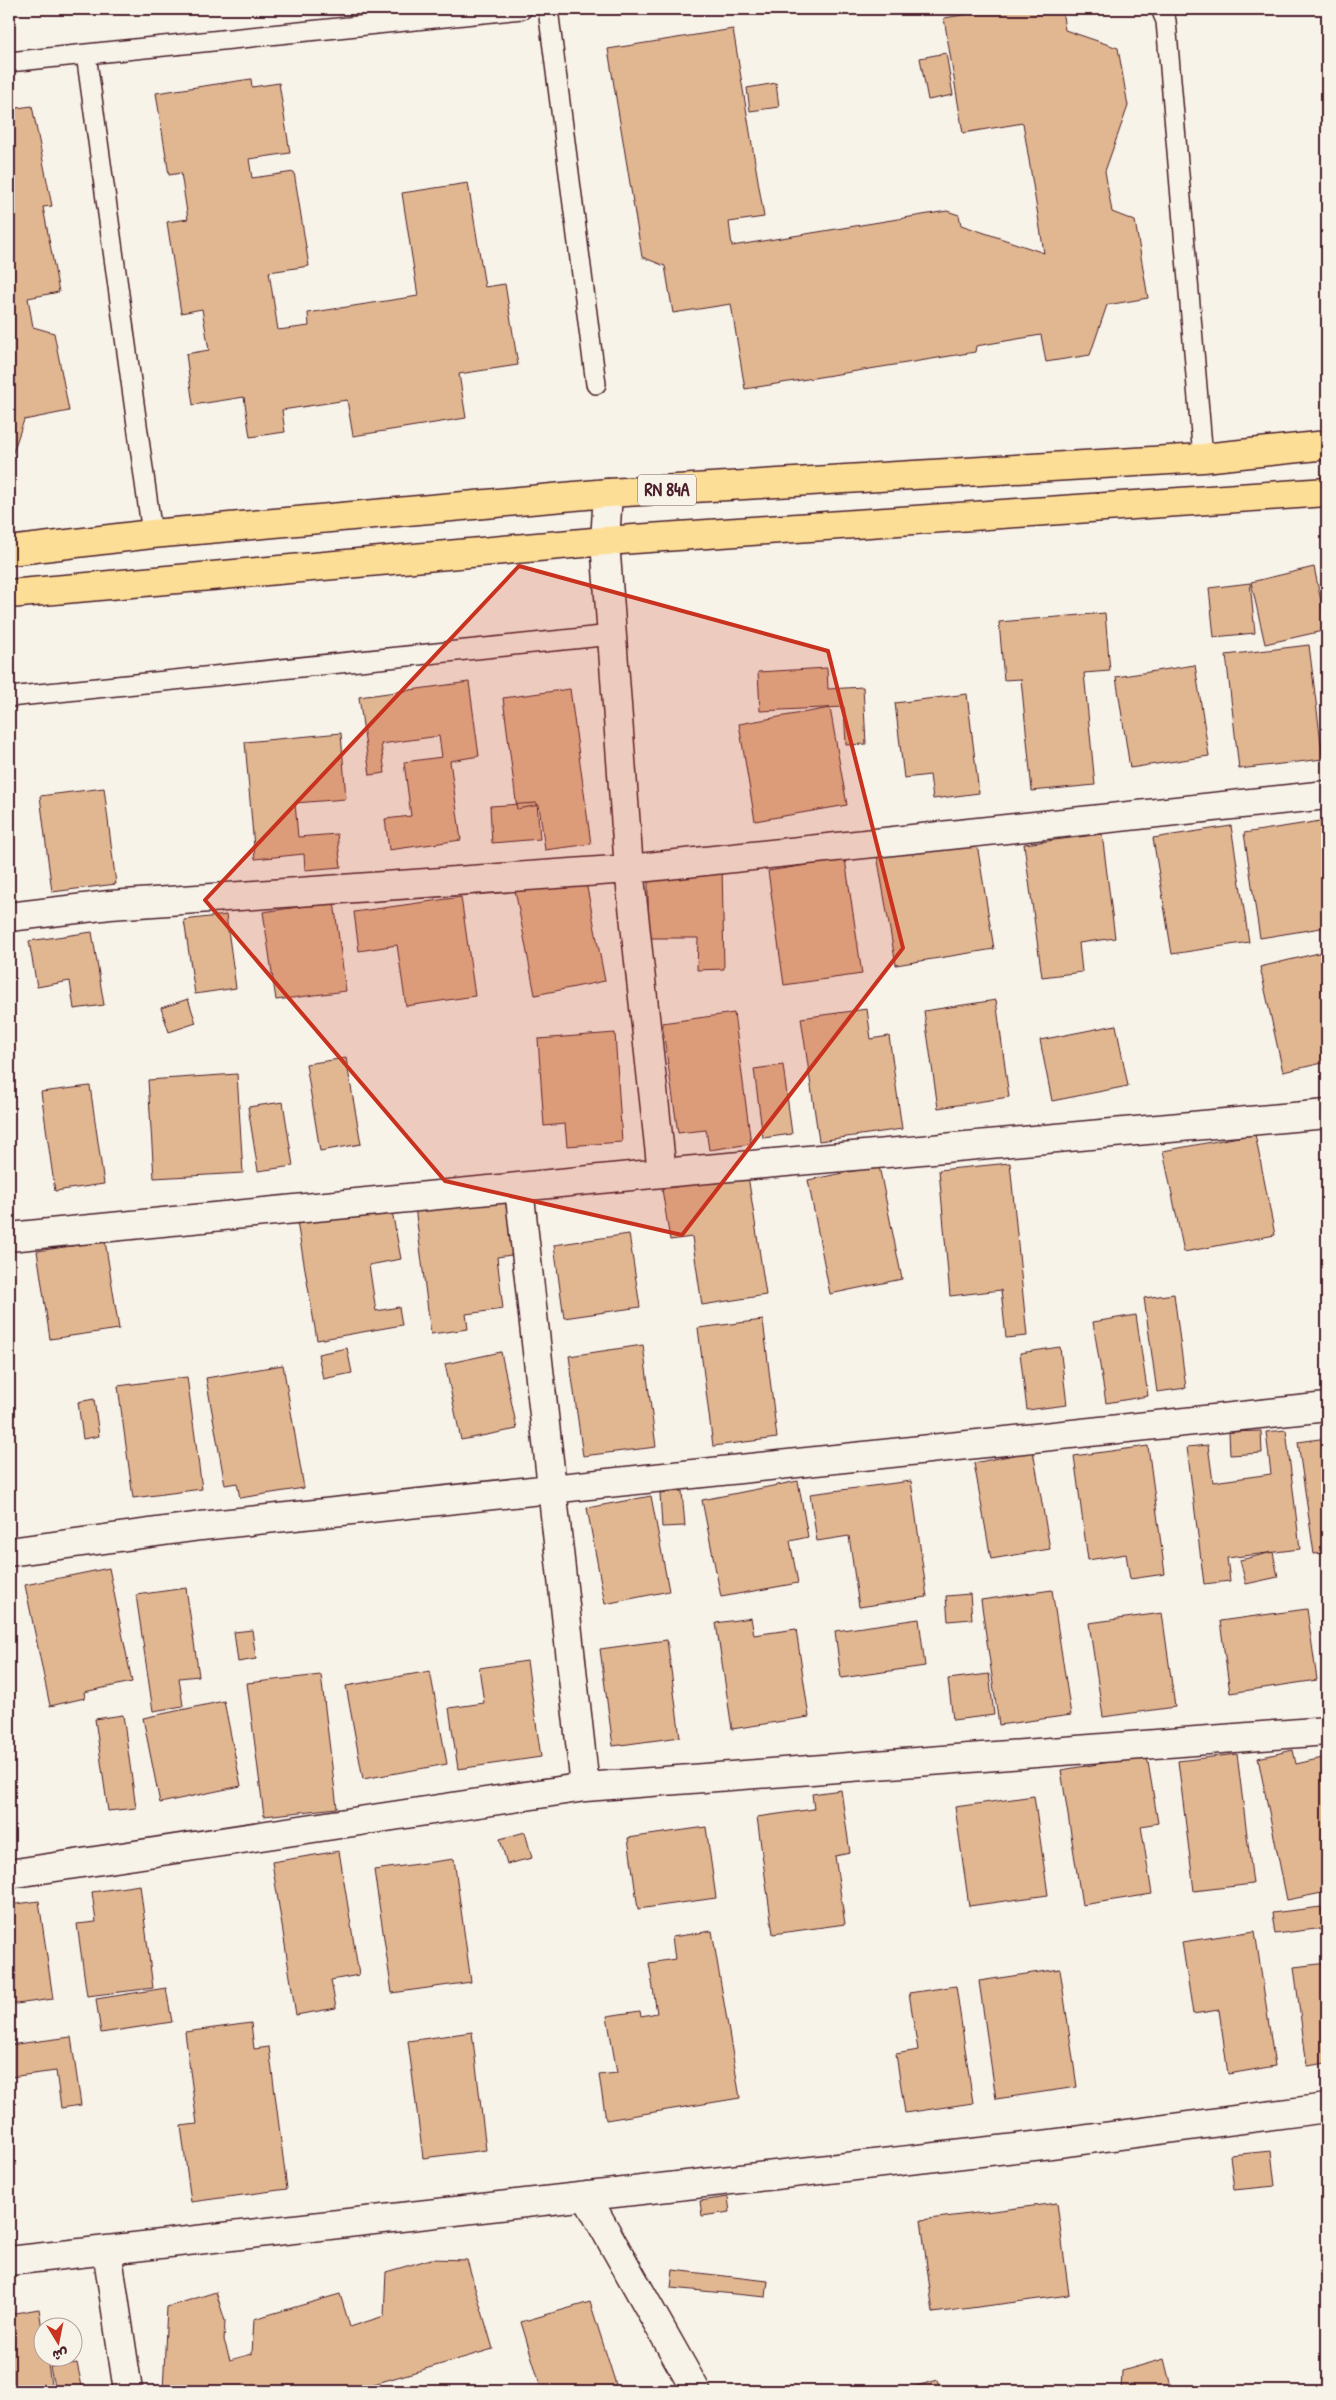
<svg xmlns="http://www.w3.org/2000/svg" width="1336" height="2400" font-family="'Patrick Hand','Playpen Sans Arabic',sans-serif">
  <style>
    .building { fill: #e1b791; stroke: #4a1f2b }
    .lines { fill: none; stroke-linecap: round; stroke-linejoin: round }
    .lane-casing { stroke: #4a1f2b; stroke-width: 22 }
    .street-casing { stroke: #4a1f2b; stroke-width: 31 }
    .primary-casing { stroke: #4a1f2b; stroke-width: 31 }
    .lane { stroke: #f7f3e8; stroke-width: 19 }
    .street { stroke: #f7f3e8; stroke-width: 28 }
    .primary { stroke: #fdde96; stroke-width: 28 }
    .marked { fill: #c8321e; fill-opacity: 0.2; stroke: #c8321e; stroke-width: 4; stroke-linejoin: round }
    .labels { text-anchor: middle; stroke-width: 4; stroke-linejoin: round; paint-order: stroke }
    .shield { fill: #f7f3e8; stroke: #7e5f64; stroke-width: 1 }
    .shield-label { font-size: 18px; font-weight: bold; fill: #4a1f2b }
  </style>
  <rect width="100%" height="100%" fill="#f7f3e8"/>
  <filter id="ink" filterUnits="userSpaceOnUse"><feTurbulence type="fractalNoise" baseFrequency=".02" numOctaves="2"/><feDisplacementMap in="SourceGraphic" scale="10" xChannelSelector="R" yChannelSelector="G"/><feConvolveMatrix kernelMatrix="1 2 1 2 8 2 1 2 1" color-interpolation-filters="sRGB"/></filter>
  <g filter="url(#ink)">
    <!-- building -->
    <path class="building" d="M 999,9 L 1062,9 L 1065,30 L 1118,48 L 1128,106 L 1105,171 L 1112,212 L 1135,221 L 1148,298 L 1107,305 L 1090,355 L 1046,362 L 1041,335 L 976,346 L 975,352 L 745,389 L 731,304 L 673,313 L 665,266 L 642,257 L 608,49 L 733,29 L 764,217 L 729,222 L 732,246 L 947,211 L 959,215 L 961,225 L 1044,253 L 1023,123 L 963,133 L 944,18 Z
      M 946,53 L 953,95 L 928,100 L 920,58 Z
      M 251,79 L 252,87 L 279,83 L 290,153 L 249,159 L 252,178 L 294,172 L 309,266 L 269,272 L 278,330 L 309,326 L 308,313 L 418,296 L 402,193 L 468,183 L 485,287 L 505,284 L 518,365 L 459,374 L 466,418 L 353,436 L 347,400 L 282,410 L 285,432 L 250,437 L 244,397 L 193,405 L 186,354 L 209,350 L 202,309 L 181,313 L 167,222 L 188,219 L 181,173 L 169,175 L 156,93 Z
      M 776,83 L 779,107 L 750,111 L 747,88 Z
      M 9,106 L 17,108 L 32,106 L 52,206 L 43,207 L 59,292 L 28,298 L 33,327 L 54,333 L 69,411 L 24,420 L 9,464 Z
      M 1314,567 L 1327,630 L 1265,644 L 1251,582 Z
      M 1250,583 L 1255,633 L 1214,637 L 1209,588 Z
      M 1105,613 L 1110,671 L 1084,673 L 1095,785 L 1032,791 L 1021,679 L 1004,680 L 999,622 Z
      M 1309,645 L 1323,759 L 1239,769 L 1226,655 Z
      M 1195,665 L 1209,756 L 1130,768 L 1116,677 Z
      M 827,668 L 828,689 L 863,687 L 866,744 L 846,745 L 844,707 L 760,711 L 758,672 Z
      M 469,682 L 479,756 L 450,761 L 461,840 L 389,850 L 385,819 L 411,816 L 404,762 L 442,757 L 439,736 L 381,744 L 385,773 L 370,775 L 359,697 Z
      M 570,689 L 591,844 L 545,850 L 539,805 L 517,809 L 503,698 Z
      M 967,694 L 979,793 L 933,799 L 930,775 L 904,778 L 895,703 Z
      M 830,708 L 847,805 L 755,821 L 739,724 Z
      M 341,733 L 346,799 L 295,803 L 298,837 L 337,834 L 341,867 L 305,870 L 304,854 L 255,859 L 245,742 Z
      M 104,788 L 116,884 L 52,892 L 40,796 Z
      M 537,803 L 540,839 L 492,843 L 490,806 Z
      M 1327,820 L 1327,927 L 1260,938 L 1244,833 Z
      M 1231,826 L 1249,942 L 1172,954 L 1153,838 Z
      M 1102,834 L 1115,938 L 1079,943 L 1082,972 L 1042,977 L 1024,844 Z
      M 976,838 L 994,949 L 896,965 L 877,855 Z
      M 845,859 L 862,974 L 784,985 L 768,871 Z
      M 722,863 L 724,969 L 697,970 L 698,938 L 648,938 L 648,864 Z
      M 585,877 L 605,981 L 535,995 L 515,890 Z
      M 461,897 L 475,996 L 406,1006 L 397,945 L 359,951 L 354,912 Z
      M 334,902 L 346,991 L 276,1000 L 263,912 Z
      M 226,915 L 236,988 L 195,994 L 184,920 Z
      M 92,932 L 104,1005 L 74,1009 L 70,981 L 37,987 L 29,941 Z
      M 1327,951 L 1327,1062 L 1283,1072 L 1260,967 Z
      M 188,999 L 196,1023 L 169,1032 L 161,1008 Z
      M 996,1000 L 1009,1097 L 938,1108 L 924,1011 Z
      M 867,1009 L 871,1039 L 889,1036 L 902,1129 L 819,1141 L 801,1018 Z
      M 734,1013 L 751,1144 L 709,1150 L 706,1130 L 678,1133 L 662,1023 Z
      M 1116,1025 L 1128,1086 L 1052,1101 L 1040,1040 Z
      M 615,1033 L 622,1142 L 567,1146 L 565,1124 L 544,1126 L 538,1039 Z
      M 346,1058 L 361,1144 L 320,1151 L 306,1064 Z
      M 783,1065 L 792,1134 L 763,1138 L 754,1069 Z
      M 237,1074 L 243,1173 L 154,1178 L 148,1080 Z
      M 90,1086 L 104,1184 L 55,1191 L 41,1092 Z
      M 283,1102 L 293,1166 L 258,1171 L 248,1107 Z
      M 1255,1134 L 1275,1235 L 1184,1252 L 1163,1151 Z
      M 1010,1163 L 1027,1336 L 1006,1338 L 1001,1290 L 950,1296 L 939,1170 Z
      M 879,1166 L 902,1279 L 830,1294 L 808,1180 Z
      M 748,1176 L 766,1295 L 702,1305 L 692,1237 L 670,1240 L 662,1189 Z
      M 511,1188 L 519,1254 L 497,1257 L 503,1309 L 466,1314 L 468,1329 L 431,1334 L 414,1199 Z
      M 391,1206 L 401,1259 L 369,1265 L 376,1311 L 399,1307 L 402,1325 L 317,1340 L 297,1222 Z
      M 629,1234 L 640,1307 L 564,1318 L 554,1245 Z
      M 105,1241 L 119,1329 L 50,1339 L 37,1251 Z
      M 1174,1294 L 1186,1388 L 1157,1392 L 1144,1298 Z
      M 1136,1315 L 1148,1396 L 1106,1403 L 1093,1322 Z
      M 763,1320 L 777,1438 L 713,1446 L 698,1328 Z
      M 643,1345 L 656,1447 L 583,1456 L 569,1356 Z
      M 1060,1347 L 1067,1405 L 1027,1410 L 1020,1353 Z
      M 347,1348 L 352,1373 L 323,1379 L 318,1354 Z
      M 501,1352 L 517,1429 L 461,1440 L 445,1364 Z
      M 283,1365 L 304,1488 L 240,1498 L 237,1483 L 225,1485 L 206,1378 Z
      M 187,1377 L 202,1489 L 133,1498 L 118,1386 Z
      M 94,1399 L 99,1436 L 83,1439 L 78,1402 Z
      M 1286,1430 L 1300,1549 L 1227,1558 L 1230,1581 L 1204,1584 L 1187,1447 L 1208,1445 L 1213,1482 L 1271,1474 L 1266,1432 Z
      M 1261,1431 L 1262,1453 L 1230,1455 L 1229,1432 Z
      M 1327,1438 L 1327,1553 L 1314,1554 L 1298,1442 Z
      M 1148,1446 L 1165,1574 L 1130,1579 L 1126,1554 L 1088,1560 L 1074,1456 Z
      M 1033,1451 L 1050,1549 L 991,1559 L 974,1463 Z
      M 798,1481 L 808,1537 L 790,1541 L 798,1583 L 721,1597 L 702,1500 Z
      M 911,1481 L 927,1597 L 859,1607 L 849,1536 L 817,1541 L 810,1494 Z
      M 682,1491 L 685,1526 L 662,1527 L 660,1493 Z
      M 651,1496 L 669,1591 L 605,1604 L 587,1508 Z
      M 1273,1552 L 1278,1577 L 1246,1584 L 1240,1560 Z
      M 109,1568 L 132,1682 L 84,1692 L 85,1698 L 50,1706 L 25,1585 Z
      M 186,1588 L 199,1676 L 179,1678 L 183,1706 L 153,1711 L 136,1595 Z
      M 1052,1590 L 1071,1715 L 999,1725 L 981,1600 Z
      M 970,1594 L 972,1619 L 948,1621 L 946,1596 Z
      M 1307,1609 L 1317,1680 L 1230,1693 L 1220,1621 Z
      M 1162,1613 L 1175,1707 L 1103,1717 L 1089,1623 Z
      M 751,1618 L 754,1635 L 796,1629 L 809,1717 L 732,1729 L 716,1623 Z
      M 919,1619 L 925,1666 L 841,1678 L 835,1631 Z
      M 252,1630 L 256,1659 L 238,1662 L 234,1632 Z
      M 667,1640 L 680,1737 L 613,1746 L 600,1649 Z
      M 527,1661 L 541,1757 L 458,1769 L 449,1708 L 484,1703 L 479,1668 Z
      M 430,1671 L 447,1764 L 363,1779 L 346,1686 Z
      M 989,1674 L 994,1715 L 953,1720 L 948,1679 Z
      M 321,1675 L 337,1808 L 264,1816 L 247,1683 Z
      M 224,1701 L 241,1786 L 160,1803 L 143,1718 Z
      M 123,1715 L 136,1808 L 108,1811 L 95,1719 Z
      M 1293,1750 L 1296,1764 L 1327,1757 L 1327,1892 L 1287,1900 L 1258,1758 Z
      M 1237,1754 L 1253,1884 L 1194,1891 L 1178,1761 Z
      M 1147,1756 L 1158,1823 L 1141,1826 L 1152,1894 L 1082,1905 L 1061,1770 Z
      M 841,1790 L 850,1853 L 835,1856 L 845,1924 L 773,1934 L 757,1817 L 814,1809 L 812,1794 Z
      M 1034,1796 L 1048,1895 L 969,1906 L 955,1807 Z
      M 706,1827 L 716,1898 L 638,1909 L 628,1838 Z
      M 525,1832 L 532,1858 L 507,1864 L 500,1839 Z
      M 339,1851 L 359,1975 L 331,1980 L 336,2008 L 296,2015 L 272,1862 Z
      M 454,1859 L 471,1982 L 392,1993 L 374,1870 Z
      M 140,1885 L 153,1988 L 87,1996 L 77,1924 L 96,1922 L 92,1892 Z
      M 39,1901 L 53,1999 L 9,2005 L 9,1905 Z
      M 1321,1907 L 1324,1928 L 1275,1934 L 1272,1913 Z
      M 712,1931 L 740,2098 L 606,2120 L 599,2075 L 617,2073 L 607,2016 L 640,2011 L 641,2016 L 657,2013 L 649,1963 L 675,1959 L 672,1937 Z
      M 1255,1931 L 1275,2066 L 1228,2074 L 1219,2010 L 1193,2014 L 1182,1942 Z
      M 1327,1963 L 1327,2063 L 1307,2066 L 1294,1967 Z
      M 1060,1969 L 1077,2087 L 996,2099 L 979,1981 Z
      M 956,1986 L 973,2103 L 905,2113 L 896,2054 L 918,2050 L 909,1993 Z
      M 166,1988 L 172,2022 L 101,2033 L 96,1999 Z
      M 251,2023 L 254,2049 L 269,2047 L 287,2189 L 191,2202 L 181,2126 L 197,2124 L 185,2032 Z
      M 472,2032 L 486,2150 L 423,2158 L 408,2041 Z
      M 71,2037 L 81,2105 L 61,2108 L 56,2071 L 10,2077 L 9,2045 Z
      M 1271,2151 L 1275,2186 L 1234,2190 L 1230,2155 Z
      M 728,2197 L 730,2212 L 702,2216 L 700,2201 Z
      M 1057,2203 L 1069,2295 L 933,2313 L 921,2220 Z
      M 431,2259 L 467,2260 L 493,2349 L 350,2391 L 163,2391 L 167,2307 L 216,2292 L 225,2321 L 224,2340 L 230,2360 L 252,2354 L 254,2319 L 340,2294 L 350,2327 L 384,2316 L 386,2272 Z
      M 673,2270 L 768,2281 L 766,2297 L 671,2288 Z
      M 590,2302 L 618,2391 L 542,2391 L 521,2322 Z
      M 39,2309 L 42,2329 L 42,2358 L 47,2358 L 52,2391 L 9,2391 L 9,2314 Z
      M 1164,2359 L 1172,2391 L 1121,2391 L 1122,2371 Z
      M 77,2363 L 83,2391 L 55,2391 L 50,2367 Z
      M 938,2380 L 941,2391 L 898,2391 Z"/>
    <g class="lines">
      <defs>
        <path id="lane" d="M 548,9 L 596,384
          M 1161,9 L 1166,21 L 1203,458
          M 86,54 L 152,534
          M 9,62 L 522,9
          M 9,697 L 612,635"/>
        <path id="street" d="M 608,493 L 605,541 L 629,869 L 662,1173
          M 9,917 L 110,905 L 629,869 L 1327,795
          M 519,1188 L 585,1787 L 1327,1731
          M 9,1237 L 662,1173 L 1327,1114
          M 9,1552 L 201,1526 L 1327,1407
          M 9,1874 L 585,1787
          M 586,2196 L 696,2391
          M 107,2250 L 128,2391
          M 9,2261 L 1043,2145 L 1327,2108"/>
        <path id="primary" d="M 9,551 L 152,534 L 608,493 L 1203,458 L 1327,445
          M 9,594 L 605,541 L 1327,492"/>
      </defs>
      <!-- lane casing -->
      <use href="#lane" class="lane-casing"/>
      <!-- street casing -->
      <use href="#street" class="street-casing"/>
      <!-- primary casing -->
      <use href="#primary" class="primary-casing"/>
      <!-- lane -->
      <use href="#lane" class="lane"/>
      <!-- street -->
      <use href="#street" class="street"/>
      <!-- primary -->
      <use href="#primary" class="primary"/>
    </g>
  </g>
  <!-- marked area -->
  <path class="marked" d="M 519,566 L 828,651 L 903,948 L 682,1235 L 445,1181 L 205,900 Z"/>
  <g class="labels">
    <!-- shield labels -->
    <rect class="shield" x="638" y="474.5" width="58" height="31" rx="4"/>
    <g class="shield-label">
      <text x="667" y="496">RN 84A</text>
    </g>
  </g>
  <!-- margin -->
  <rect width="1336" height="2400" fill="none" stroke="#f7f3e8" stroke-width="30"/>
  <rect x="15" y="15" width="1306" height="2370" fill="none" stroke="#4a1f2b" stroke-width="2" filter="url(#ink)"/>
  <!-- north arrow -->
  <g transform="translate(58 2342) rotate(170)"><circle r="24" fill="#f7f3e8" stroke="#b29e9c"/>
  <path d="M0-4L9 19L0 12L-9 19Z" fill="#c8321e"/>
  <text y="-8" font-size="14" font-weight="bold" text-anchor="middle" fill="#4a1f2b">ش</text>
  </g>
</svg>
